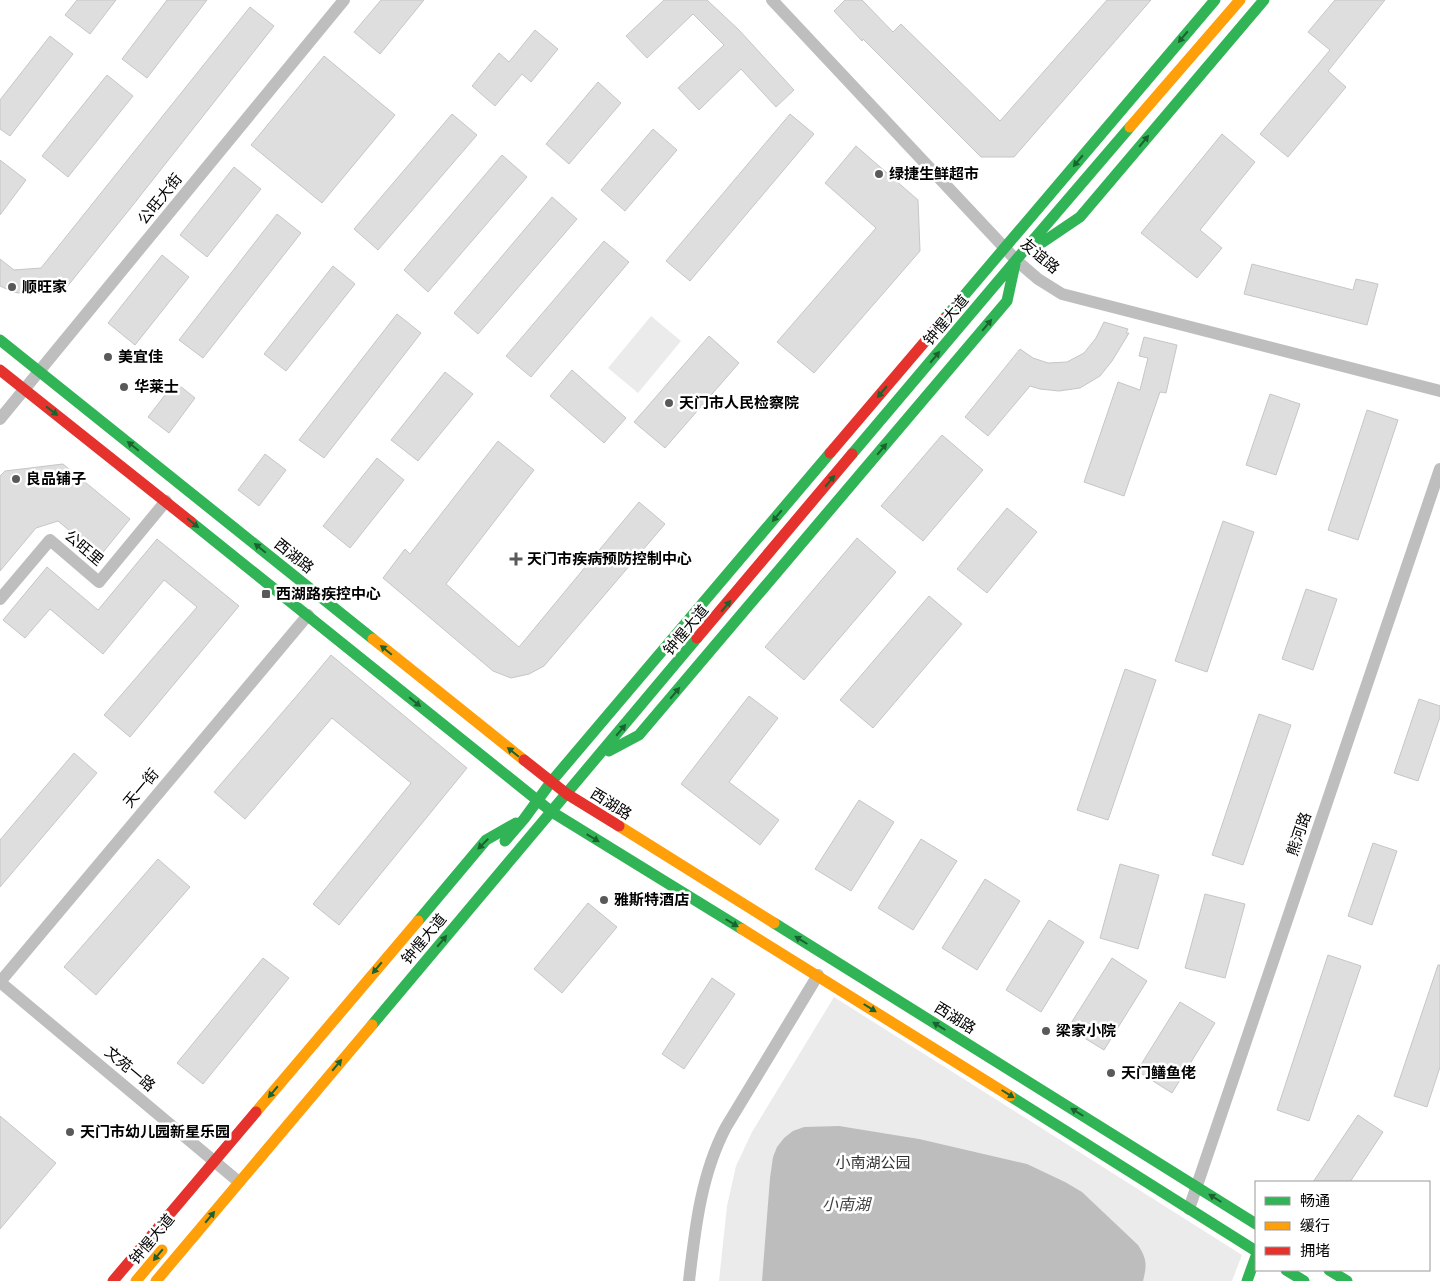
<svg xmlns="http://www.w3.org/2000/svg" width="1440" height="1281" font-family="'Titillium Web','Noto Sans SC',sans-serif">
  <style>
    .green { fill: #ebebeb }
    .water { fill: #bdbdbd }
    .building { fill: #dedede; stroke: #c6c6c6 }
    .lines { fill: none; stroke-linecap: round; stroke-linejoin: round }
    .street { stroke: #bebebe; stroke-width: 12 }
    .fast { stroke: #30b455; stroke-width: 11 }
    .slow { stroke: #ff9f0a; stroke-width: 11 }
    .jam { stroke: #e5322d; stroke-width: 11 }
    .oneway { fill: #1a632f }
    .poi-dot { fill: #595959; stroke: #fff; stroke-width: 2 }
    .labels { text-anchor: middle; stroke-width: 5; stroke-linejoin: round; paint-order: stroke }
    .poi-label { font-size: 15px; font-weight: bold; fill: #000; stroke: #fff; text-anchor: start }
    .street-label { font-size: 15px; fill: #000; stroke: #fff }
    .park-label { font-size: 15px; fill: #313131; stroke: #fff }
    .water-label { font-size: 16px; font-style: italic; fill: #424242; stroke: #fff }
  </style>
  <rect width="100%" height="100%" fill="#fff"/>
  <!-- green -->
  <path class="green" d="M 651,316 L 681,341 L 638,393 L 608,368 Z
    M 834,997 L 1242,1255 L 1232,1281 L 719,1281 L 727,1206 L 736,1166 L 752,1132 Z"/>
  <!-- water -->
  <path class="water" d="M 839,1126 L 919,1139 L 1027,1164 L 1065,1182 L 1082,1192 L 1138,1245 C 1147,1259 1147,1265 1143,1281 L 762,1281 L 770,1178 L 773,1157 L 777,1147 L 784,1138 L 793,1131 L 804,1127 Z"/>
  <!-- building -->
  <path class="building" d="M 77,0 L 116,0 L 90,34 L 65,15 Z
    M 167,0 L 207,0 L 147,78 L 122,59 Z
    M 381,0 L 424,0 L 380,54 L 354,32 Z
    M 664,0 L 707,0 L 739,30 L 794,90 L 776,107 L 741,69 L 699,110 L 678,88 L 724,45 L 693,14 L 647,58 L 626,36 Z
    M 845,0 L 862,0 L 893,32 L 901,24 L 1000,121 L 1107,0 L 1151,0 L 1014,157 L 981,157 L 863,39 L 862,41 L 834,11 Z
    M 1335,0 L 1385,0 L 1328,71 L 1346,87 L 1288,157 L 1260,134 L 1330,50 L 1308,32 Z
    M 250,7 L 274,26 L 129,210 L 66,288 L 18,293 L 11,291 L 0,286 L 0,259 L 14,270 L 41,268 Z
    M 535,30 L 558,49 L 531,82 L 522,74 L 495,106 L 472,86 L 499,53 L 509,62 Z
    M 50,36 L 73,54 L 10,136 L 0,129 L 0,100 Z
    M 324,56 L 395,115 L 322,203 L 251,145 Z
    M 107,75 L 133,96 L 68,177 L 42,156 Z
    M 598,82 L 621,103 L 569,164 L 546,144 Z
    M 452,114 L 477,135 L 378,250 L 354,229 Z
    M 790,114 L 814,134 L 690,281 L 666,261 Z
    M 653,129 L 677,150 L 625,211 L 601,190 Z
    M 1222,134 L 1255,162 L 1200,230 L 1222,248 L 1197,278 L 1141,233 Z
    M 856,146 L 918,200 L 920,251 L 814,373 L 777,342 L 876,228 L 825,183 Z
    M 502,155 L 527,177 L 428,292 L 404,270 Z
    M 0,160 L 26,180 L 0,215 Z
    M 234,167 L 261,189 L 207,257 L 180,235 Z
    M 552,197 L 577,219 L 478,334 L 454,313 Z
    M 277,214 L 301,233 L 203,358 L 179,340 Z
    M 604,241 L 629,262 L 531,377 L 506,356 Z
    M 162,255 L 189,277 L 135,345 L 108,323 Z
    M 1252,264 L 1353,290 L 1356,279 L 1378,284 L 1367,325 L 1244,294 Z
    M 333,266 L 355,284 L 286,371 L 264,354 Z
    M 397,314 L 421,333 L 324,458 L 299,440 Z
    M 1104,322 L 1128,329 L 1126,333 L 1129,333 L 1112,361 L 1100,376 L 1080,388 L 1059,391 L 1040,389 L 1030,386 L 988,436 L 965,417 L 1020,349 L 1033,358 L 1048,363 L 1067,362 L 1084,353 L 1096,338 Z
    M 709,336 L 739,363 L 665,448 L 634,422 Z
    M 1144,337 L 1177,345 L 1166,393 L 1160,392 L 1124,496 L 1084,482 L 1118,382 L 1140,390 L 1148,358 L 1139,356 Z
    M 572,370 L 626,418 L 604,443 L 550,396 Z
    M 445,372 L 473,394 L 418,461 L 391,440 Z
    M 175,382 L 195,398 L 169,433 L 148,417 Z
    M 1270,394 L 1300,404 L 1276,475 L 1246,465 Z
    M 1367,410 L 1398,420 L 1358,540 L 1328,530 Z
    M 942,435 L 983,470 L 923,541 L 881,506 Z
    M 498,441 L 534,470 L 446,584 L 519,647 L 639,502 L 665,524 L 544,666 L 529,674 L 511,678 L 493,671 L 383,578 L 405,549 L 410,554 Z
    M 265,454 L 286,470 L 259,506 L 238,490 Z
    M 377,458 L 404,480 L 350,548 L 323,526 Z
    M 63,464 L 130,519 L 100,556 L 58,521 L 36,528 L 0,571 L 0,476 L 5,471 Z
    M 1007,508 L 1037,532 L 987,593 L 957,569 Z
    M 1223,521 L 1254,532 L 1207,672 L 1175,661 Z
    M 857,538 L 896,572 L 804,680 L 765,647 Z
    M 157,539 L 239,606 L 130,737 L 104,715 L 197,607 L 164,580 L 103,654 L 50,609 L 25,638 L 3,620 L 47,567 L 98,610 Z
    M 1306,589 L 1337,599 L 1313,670 L 1282,659 Z
    M 929,596 L 962,624 L 873,728 L 840,700 Z
    M 331,655 L 467,768 L 339,925 L 313,904 L 411,783 L 332,718 L 245,819 L 214,792 L 300,692 Z
    M 1125,669 L 1156,680 L 1108,820 L 1077,810 Z
    M 749,696 L 778,718 L 729,782 L 779,820 L 760,845 L 681,784 Z
    M 1419,699 L 1440,706 L 1440,717 L 1418,781 L 1394,773 Z
    M 1259,714 L 1291,725 L 1243,865 L 1212,855 Z
    M 74,753 L 97,773 L 0,887 L 0,840 Z
    M 859,800 L 894,822 L 851,891 L 815,869 Z
    M 921,839 L 957,861 L 913,930 L 878,908 Z
    M 1373,843 L 1397,851 L 1372,925 L 1348,916 Z
    M 158,859 L 190,887 L 96,995 L 64,967 Z
    M 1120,864 L 1159,875 L 1138,949 L 1100,938 Z
    M 985,879 L 1020,901 L 977,970 L 942,948 Z
    M 1205,894 L 1245,904 L 1225,978 L 1185,968 Z
    M 588,903 L 617,927 L 562,993 L 534,969 Z
    M 1049,920 L 1084,942 L 1041,1012 L 1006,990 Z
    M 1328,955 L 1361,966 L 1309,1121 L 1277,1110 Z
    M 263,958 L 289,978 L 203,1084 L 177,1063 Z
    M 1112,958 L 1147,981 L 1104,1050 L 1068,1028 Z
    M 1438,965 L 1440,965 L 1440,1067 L 1427,1107 L 1394,1096 Z
    M 712,978 L 735,994 L 684,1069 L 662,1054 Z
    M 1180,1002 L 1215,1023 L 1172,1093 L 1137,1071 Z
    M 1358,1115 L 1383,1132 L 1350,1182 L 1313,1182 Z
    M 0,1116 L 56,1163 L 0,1229 Z"/>
  <g class="lines">
    <!-- street -->
    <path class="street" d="M 772,0 L 1016,260 L 1038,279 L 1062,294 L 1440,391
      M 0,419 L 344,0
      M 0,599 L 50,540 L 99,582 L 166,501
      M 239,1182 L 0,982 L 308,615
      M 1189,1209 L 1440,469
      M 689,1281 C 695,1229 701,1174 726,1127 L 818,975"/>
    <!-- fast -->
    <path class="fast" d="M 1043,242 L 1080,217 L 1264,0
      M 945,318 L 1215,0
      M 0,340 L 373,639
      M 852,454 L 1016,260 L 1130,127
      M 191,522 L 552,812 L 742,929
      M 609,751 L 639,735 L 1007,301 L 1015,264
      M 505,841 L 524,819 L 551,782 L 830,453
      M 418,921 L 486,840 L 516,823
      M 774,923 L 1256,1224
      M 372,1025 L 697,638
      M 1010,1096 L 1256,1251
      M 1286,1270 L 1304,1281
      M 1329,1270 L 1347,1281
      M 1247,1281 L 1256,1256"/>
    <!-- slow -->
    <path class="slow" d="M 1130,127 L 1240,0
      M 373,639 L 524,760
      M 619,826 L 774,923
      M 742,929 L 1010,1096
      M 256,1112 L 418,921
      M 136,1281 L 162,1250
      M 156,1281 L 372,1025"/>
    <!-- jam -->
    <path class="jam" d="M 0,370 L 191,522
      M 830,453 L 945,318
      M 697,638 L 852,454
      M 524,760 L 567,794 L 619,826
      M 113,1281 L 256,1112"/>
  </g>
  <!-- one-way arrows -->
  <defs><path id="oneway-solid" d="M-6-.8H1V-3.2L6.5 0L1 3.2V.8H-6Z" transform="scale(1.25)"/></defs>
  <g class="oneway">
    <use href="#oneway-solid" transform="translate(1183 37) rotate(130)"/>
    <use href="#oneway-solid" transform="translate(1144 141) rotate(-50)"/>
    <use href="#oneway-solid" transform="translate(1078 161) rotate(130)"/>
    <use href="#oneway-solid" transform="translate(987 325) rotate(-50)"/>
    <use href="#oneway-solid" transform="translate(935 357) rotate(-50)"/>
    <use href="#oneway-solid" transform="translate(882 392) rotate(130)"/>
    <use href="#oneway-solid" transform="translate(52 411) rotate(38)"/>
    <use href="#oneway-solid" transform="translate(133 446) rotate(-141)"/>
    <use href="#oneway-solid" transform="translate(882 449) rotate(-50)"/>
    <use href="#oneway-solid" transform="translate(830 481) rotate(-50)"/>
    <use href="#oneway-solid" transform="translate(777 516) rotate(130)"/>
    <use href="#oneway-solid" transform="translate(193 523) rotate(39)"/>
    <use href="#oneway-solid" transform="translate(260 548) rotate(-141)"/>
    <use href="#oneway-solid" transform="translate(726 606) rotate(-50)"/>
    <use href="#oneway-solid" transform="translate(386 650) rotate(-141)"/>
    <use href="#oneway-solid" transform="translate(675 693) rotate(-50)"/>
    <use href="#oneway-solid" transform="translate(415 702) rotate(39)"/>
    <use href="#oneway-solid" transform="translate(621 730) rotate(-50)"/>
    <use href="#oneway-solid" transform="translate(513 752) rotate(-141)"/>
    <use href="#oneway-solid" transform="translate(593 838) rotate(31)"/>
    <use href="#oneway-solid" transform="translate(483 844) rotate(135)"/>
    <use href="#oneway-solid" transform="translate(732 923) rotate(31)"/>
    <use href="#oneway-solid" transform="translate(801 940) rotate(-148)"/>
    <use href="#oneway-solid" transform="translate(442 941) rotate(-50)"/>
    <use href="#oneway-solid" transform="translate(377 968) rotate(130)"/>
    <use href="#oneway-solid" transform="translate(870 1008) rotate(32)"/>
    <use href="#oneway-solid" transform="translate(939 1026) rotate(-148)"/>
    <use href="#oneway-solid" transform="translate(337 1065) rotate(-50)"/>
    <use href="#oneway-solid" transform="translate(273 1092) rotate(130)"/>
    <use href="#oneway-solid" transform="translate(1008 1094) rotate(32)"/>
    <use href="#oneway-solid" transform="translate(1077 1112) rotate(-148)"/>
    <use href="#oneway-solid" transform="translate(1215 1198) rotate(-148)"/>
    <use href="#oneway-solid" transform="translate(210 1217) rotate(-50)"/>
    <use href="#oneway-solid" transform="translate(158 1255) rotate(130)"/>
  </g>
  <!-- markers -->
  <g class="poi-dot">
    <circle cx="879" cy="174" r="5"/>
    <circle cx="12" cy="287" r="5"/>
    <circle cx="108" cy="357" r="5"/>
    <circle cx="124" cy="387" r="5"/>
    <circle cx="669" cy="403" r="5"/>
    <circle cx="16" cy="479" r="5"/>
    <path d="M513.5 551.5h5v5h5v5h-5v5h-5v-5h-5v-5h5z"/>
    <rect x="261" y="589" width="10" height="10" rx="2.5"/>
    <circle cx="604" cy="900" r="5"/>
    <circle cx="1046" cy="1031" r="5"/>
    <circle cx="1111" cy="1073" r="5"/>
    <circle cx="70" cy="1132" r="5"/>
  </g>
  <g class="labels">
    <!-- poi labels -->
    <g class="poi-label">
      <text x="889" y="179">绿捷生鲜超市</text>
      <text x="22" y="292">顺旺家</text>
      <text x="118" y="362">美宜佳</text>
      <text x="134" y="392">华莱士</text>
      <text x="679" y="408">天门市人民检察院</text>
      <text x="26" y="484">良品铺子</text>
      <text x="527" y="564">天门市疾病预防控制中心</text>
      <text x="276" y="599">西湖路疾控中心</text>
      <text x="614" y="905">雅斯特酒店</text>
      <text x="1056" y="1036">梁家小院</text>
      <text x="1121" y="1078">天门鳝鱼佬</text>
      <text x="80" y="1137">天门市幼儿园新星乐园</text>
    </g>
    <!-- street labels -->
    <g class="street-label">
      <text transform="translate(160 199) rotate(-51)" y="5">公旺大街</text>
      <text transform="translate(1040 256) rotate(40)" y="5">友谊路</text>
      <text transform="translate(946 320) rotate(-50)" y="5">钟惺大道</text>
      <text transform="translate(84 548) rotate(40)" y="5">公旺里</text>
      <text transform="translate(294 556) rotate(39)" y="5">西湖路</text>
      <text transform="translate(686 630) rotate(-50)" y="5">钟惺大道</text>
      <text transform="translate(141 788) rotate(-50)" y="5">天一街</text>
      <text transform="translate(611 804) rotate(32)" y="5">西湖路</text>
      <text transform="translate(1299 834) rotate(-71)" y="5">熊河路</text>
      <text transform="translate(424 939) rotate(-50)" y="5">钟惺大道</text>
      <text transform="translate(955 1018) rotate(32)" y="5">西湖路</text>
      <text transform="translate(130 1069) rotate(40)" y="5">文苑一路</text>
      <text transform="translate(152 1239) rotate(-50)" y="5">钟惺大道</text>
    </g>
    <!-- park labels -->
    <g class="park-label">
      <text x="873" y="1168">小南湖公园</text>
    </g>
    <!-- water labels -->
    <g class="water-label">
      <text x="846" y="1210">小南湖</text>
    </g>
  </g>
  <!-- legend -->
  <rect x="1255" y="1181" width="175" height="90" fill="#ffffff" stroke="#999999"/>
  <rect x="1265" y="1197" width="25" height="8" fill="#30b455" stroke="#999999"/>
  <text x="1300" y="1206" font-size="15" fill="#000000">畅通</text>
  <rect x="1265" y="1222" width="25" height="8" fill="#ff9f0a" stroke="#999999"/>
  <text x="1300" y="1231" font-size="15" fill="#000000">缓行</text>
  <rect x="1265" y="1247" width="25" height="8" fill="#e5322d" stroke="#999999"/>
  <text x="1300" y="1256" font-size="15" fill="#000000">拥堵</text>
</svg>
